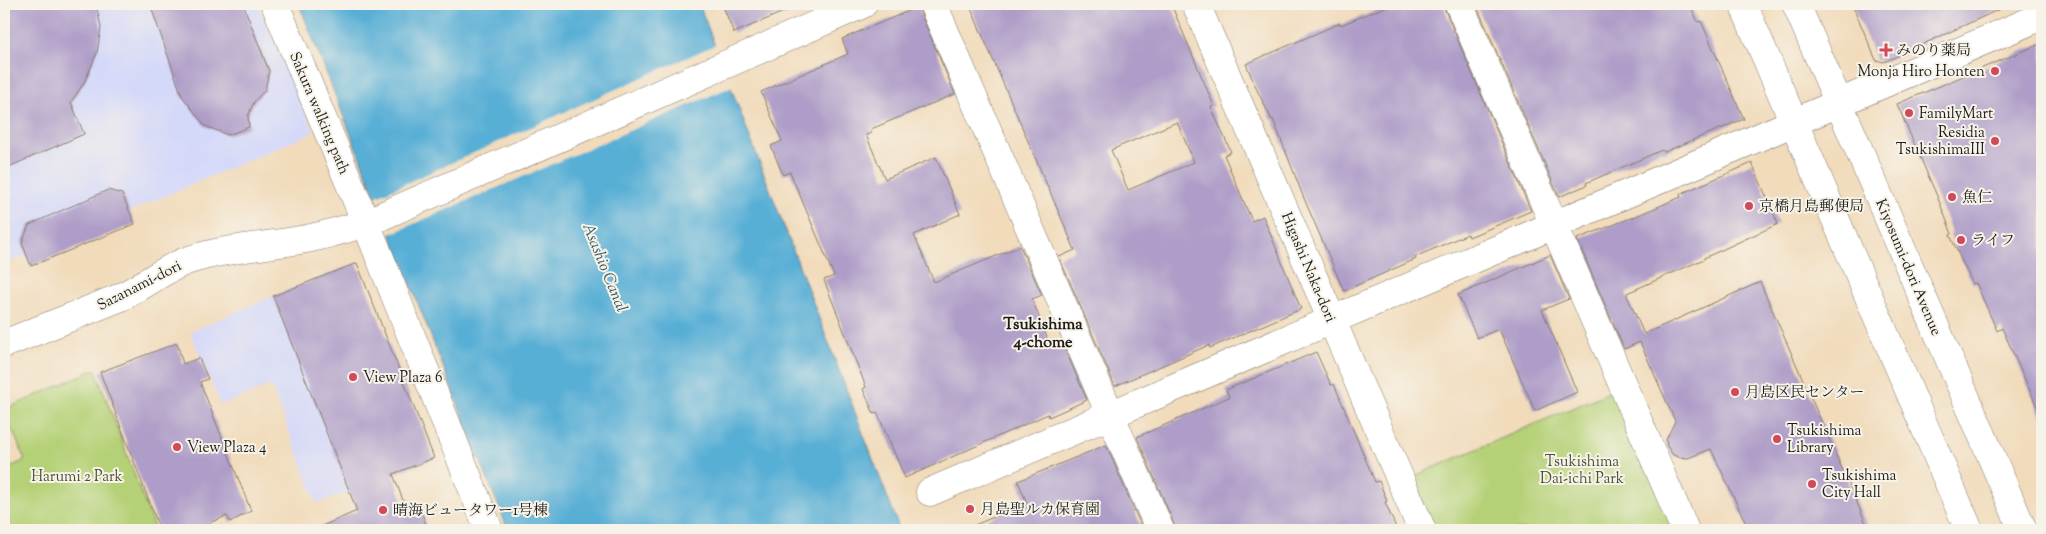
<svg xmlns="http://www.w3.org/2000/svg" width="2046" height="534" font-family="'Sorts Mill Goudy','Noto Serif JP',serif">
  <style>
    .built { fill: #d4d8f9 }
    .green { fill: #b5d177; stroke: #68764a }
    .water { fill: #59afd6; stroke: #3a6679 }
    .pier { fill: #f1dbbb }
    .building { fill: #ae9dc8; fill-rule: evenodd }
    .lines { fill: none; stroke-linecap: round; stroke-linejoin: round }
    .street-casing { stroke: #867c6c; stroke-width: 29 }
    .secondary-casing { stroke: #867c6c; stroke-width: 29 }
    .street { stroke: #fff; stroke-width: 28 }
    .secondary { stroke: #fff; stroke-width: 28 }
    .poi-dot { fill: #d1495b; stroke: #f7f3e8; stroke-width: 2 }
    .labels { text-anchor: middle; stroke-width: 4; stroke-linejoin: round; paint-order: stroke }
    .poi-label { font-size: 15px; fill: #1c1c1c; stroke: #f7f3e8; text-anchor: start }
    .street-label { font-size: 15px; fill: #1c1c1c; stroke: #f7f3e8 }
    .park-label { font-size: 15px; fill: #4a5237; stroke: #f7f3e8 }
    .water-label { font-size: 16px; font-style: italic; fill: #345766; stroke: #f7f3e8 }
    .neighbourhood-label { font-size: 16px; font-weight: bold; fill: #1c1c1c; stroke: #f7f3e8 }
  </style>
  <rect width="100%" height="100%" fill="#f7f3e8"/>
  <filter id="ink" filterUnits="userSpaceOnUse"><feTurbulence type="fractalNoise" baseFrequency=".02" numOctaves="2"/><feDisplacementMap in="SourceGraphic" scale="10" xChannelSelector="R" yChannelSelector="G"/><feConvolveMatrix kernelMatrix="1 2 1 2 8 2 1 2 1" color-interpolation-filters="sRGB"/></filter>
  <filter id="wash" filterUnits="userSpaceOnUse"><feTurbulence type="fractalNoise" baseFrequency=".0096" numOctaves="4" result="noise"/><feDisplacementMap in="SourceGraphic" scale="20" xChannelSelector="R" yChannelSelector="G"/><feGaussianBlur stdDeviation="1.12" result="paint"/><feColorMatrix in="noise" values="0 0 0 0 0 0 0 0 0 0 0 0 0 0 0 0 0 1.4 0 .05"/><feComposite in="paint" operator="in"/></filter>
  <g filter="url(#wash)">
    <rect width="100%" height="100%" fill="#f1dbbb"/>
    <!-- built -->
    <path class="built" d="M 4,4 L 258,4 L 314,132 L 4,265 Z
      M 273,296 L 350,492 L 317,503 L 271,385 L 221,405 L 190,332 Z"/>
    <!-- green -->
    <path class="green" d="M 95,369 L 155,530 L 4,530 L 4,470 L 25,460 L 4,410 Z
      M 1614,390 L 1674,530 L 1434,530 L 1412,477 Z"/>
    <!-- water -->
    <path class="water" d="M 299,4 L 699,4 L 900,530 L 508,530 Z"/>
    <!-- pier -->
    <path class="pier" d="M 717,44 L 733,86 L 388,235 L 373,198 Z"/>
    <g id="blocks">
      <!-- building -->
      <path class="building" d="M 4,4 L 96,4 L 101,27 L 97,53 L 84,83 L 71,102 L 84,134 L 4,169 Z
        M 150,4 L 243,4 L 269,71 L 265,90 L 254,102 L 248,116 L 249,127 L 228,135 L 205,126 L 182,96 Z
        M 722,4 L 802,4 L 734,33 Z
        M 969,4 L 1171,4 L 1214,106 L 1211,107 L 1231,152 L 1224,155 L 1252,221 L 1263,216 L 1301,309 L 1210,348 L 1209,345 L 1115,386 L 1059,257 L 1075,250 ZM 1177,122 L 1194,162 L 1128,190 L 1111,150 Z
        M 1392,4 L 1444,4 L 1445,10 L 1531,211 L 1469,237 L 1468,234 L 1454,240 L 1415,257 L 1416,259 L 1344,291 L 1303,196 L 1273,119 L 1272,120 L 1258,92 L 1246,64 L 1340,23 L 1341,25 Z
        M 1476,4 L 1690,4 L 1698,22 L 1701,21 L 1744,119 L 1664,152 L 1662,150 L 1586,183 L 1587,185 L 1559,197 Z
        M 1852,4 L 2011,4 L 1884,62 L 1876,60 Z
        M 918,7 L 955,94 L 871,129 L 872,133 L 866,135 L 885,179 L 936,157 L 960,214 L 914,235 L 934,282 L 1020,246 L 1042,295 L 1032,299 L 1050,345 L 1061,340 L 1087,400 L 1049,417 L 1048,414 L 905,478 L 877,412 L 874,414 L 863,389 L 866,387 L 824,280 L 834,276 L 790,172 L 783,175 L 771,146 L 782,141 L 761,92 L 848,54 L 842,39 Z
        M 2042,43 L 2042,418 L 2002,328 L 1997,331 L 1976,283 L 1973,284 L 1964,266 L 1950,235 L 1952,234 L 1937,196 L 1897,104 Z
        M 1752,163 L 1778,224 L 1704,258 L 1704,259 L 1627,293 L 1627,296 L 1644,334 L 1760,282 L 1869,530 L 1749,530 L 1711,449 L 1688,458 L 1678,457 L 1673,455 L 1667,446 L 1666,440 L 1675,421 L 1640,342 L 1624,349 L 1577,239 L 1636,216 L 1681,197 L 1680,194 Z
        M 108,190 L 122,194 L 135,224 L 31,266 L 22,243 L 29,225 Z
        M 1550,255 L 1569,299 L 1542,310 L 1577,392 L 1535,411 L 1499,329 L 1477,338 L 1458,295 Z
        M 357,263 L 434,458 L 393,474 L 407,511 L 420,508 L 428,530 L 313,530 L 357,511 L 273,296 Z
        M 177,343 L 183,364 L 199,358 L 208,379 L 200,382 L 251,511 L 230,522 L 227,516 L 191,530 L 160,530 L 100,372 Z
        M 1316,352 L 1331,385 L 1334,384 L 1375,482 L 1379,481 L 1387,501 L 1385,502 L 1397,530 L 1175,530 L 1174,524 L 1137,437 L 1229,397 L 1226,390 Z
        M 1106,445 L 1143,530 L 963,530 L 1027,503 L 1018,481 Z"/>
    </g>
  </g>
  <g filter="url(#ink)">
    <use href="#blocks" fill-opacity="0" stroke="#867c6c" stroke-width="1"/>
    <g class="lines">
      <defs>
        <path id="street" d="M 275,4 L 366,223 L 489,530
          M 933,4 L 1160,530
          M 1459,4 L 1685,530
          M 366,223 L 863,4
          M 1332,320 L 2042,16"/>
        <path id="secondary" d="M 1196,4 L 1422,530
          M 1743,4 L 1969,530
          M 1796,4 L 2023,530
          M 4,344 L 121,297 C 144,286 165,268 189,260 C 226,248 268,246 306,239 C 327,235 346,229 366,223
          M 930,492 L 1332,320"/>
      </defs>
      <!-- street casing -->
      <use href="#street" class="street-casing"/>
      <!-- secondary casing -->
      <use href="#secondary" class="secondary-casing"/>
      <!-- street -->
      <use href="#street" class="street"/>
      <!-- secondary -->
      <use href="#secondary" class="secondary"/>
    </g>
  </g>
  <!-- markers -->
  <g class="poi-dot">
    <path d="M1883.5 42.5h5v5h5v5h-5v5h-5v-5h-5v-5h5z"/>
    <circle cx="1995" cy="71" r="5"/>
    <circle cx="1909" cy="113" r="5"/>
    <circle cx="1995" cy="141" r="5"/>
    <circle cx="1952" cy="197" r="5"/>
    <circle cx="1749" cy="206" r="5"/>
    <circle cx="1961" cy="240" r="5"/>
    <circle cx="353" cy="377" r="5"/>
    <circle cx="1735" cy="392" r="5"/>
    <circle cx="1777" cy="439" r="5"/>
    <circle cx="177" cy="447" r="5"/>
    <circle cx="1812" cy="484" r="5"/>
    <circle cx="970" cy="509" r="5"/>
    <circle cx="383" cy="510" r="5"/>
  </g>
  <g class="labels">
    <!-- poi labels -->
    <g class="poi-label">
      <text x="1896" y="55">みのり薬局</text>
      <text x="1985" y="76" text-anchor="end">Monja Hiro Honten</text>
      <text x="1919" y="118">FamilyMart</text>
      <text x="1985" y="137" text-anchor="end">Residia<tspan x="1985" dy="17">TsukishimaIII</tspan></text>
      <text x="1962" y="202">魚仁</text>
      <text x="1759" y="211">京橋月島郵便局</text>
      <text x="1971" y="245">ライフ</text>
      <text x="363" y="382">View Plaza 6</text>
      <text x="1745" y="397">月島区民センター</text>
      <text x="1787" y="435">Tsukishima<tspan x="1787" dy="17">Library</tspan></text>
      <text x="187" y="452">View Plaza 4</text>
      <text x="1822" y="480">Tsukishima<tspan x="1822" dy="17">City Hall</tspan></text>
      <text x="980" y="514">月島聖ルカ保育園</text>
      <text x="393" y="515">晴海ビュータワー1号棟</text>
    </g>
    <!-- street labels -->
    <g class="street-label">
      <text transform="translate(320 113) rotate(67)" y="5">Sakura walking path</text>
      <text transform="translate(1309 267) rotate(67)" y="5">Higashi Naka-dori</text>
      <text transform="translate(1909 267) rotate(67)" y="5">Kiyosumi-dori Avenue</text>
      <text transform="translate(139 285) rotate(-27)" y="5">Sazanami-dori</text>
    </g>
    <!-- park labels -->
    <g class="park-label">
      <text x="1582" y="466">Tsukishima<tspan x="1582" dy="17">Dai-ichi Park</tspan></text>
      <text x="77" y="481">Harumi 2 Park</text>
    </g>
    <!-- water labels -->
    <g class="water-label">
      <text transform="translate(606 267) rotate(68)" y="6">Asashio Canal</text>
    </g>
    <!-- neighbourhood labels -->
    <g class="neighbourhood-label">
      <text x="1043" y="329">Tsukishima<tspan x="1043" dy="18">4-chome</tspan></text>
    </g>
  </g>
  <!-- margin -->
  <rect width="2046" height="534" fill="none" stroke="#f7f3e8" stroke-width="20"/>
</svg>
